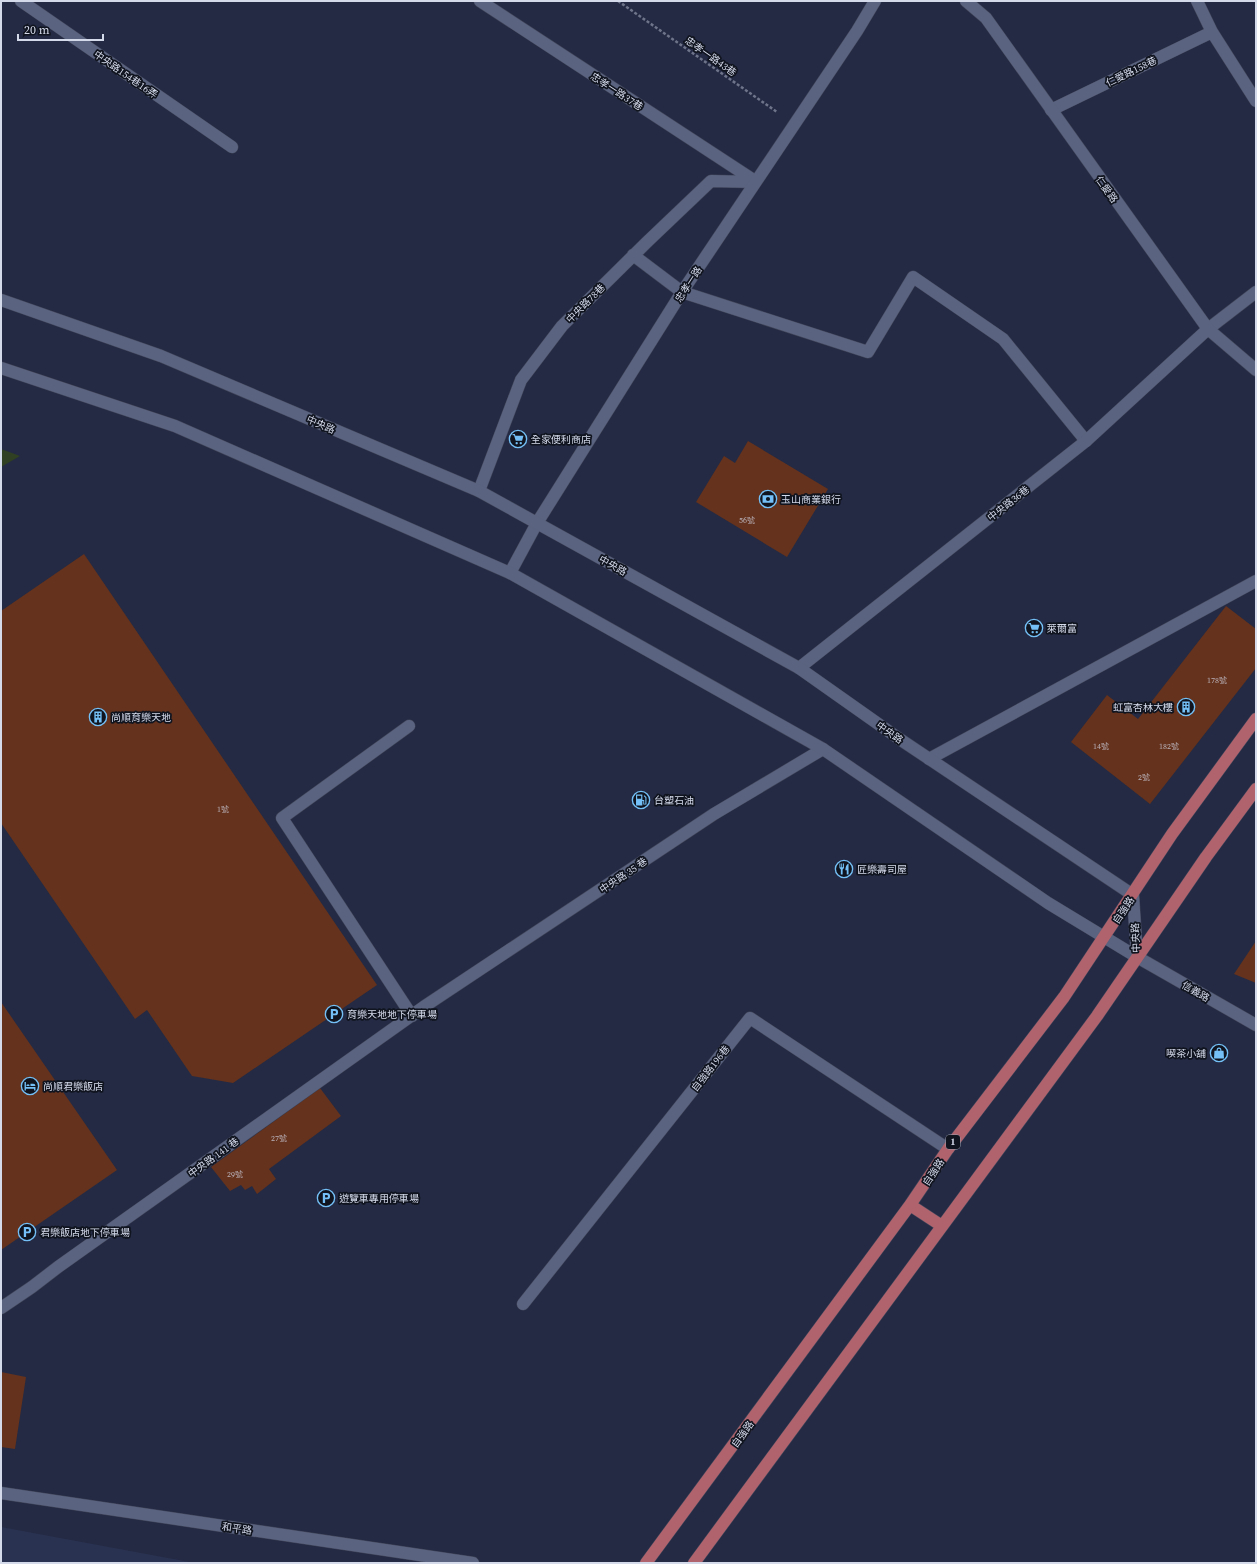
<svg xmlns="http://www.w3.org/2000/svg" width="1257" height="1564" font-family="'Source Serif 4','Noto Sans TC',serif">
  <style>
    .built { fill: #293251 }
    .green { fill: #2f4122 }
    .building { fill: #64321d }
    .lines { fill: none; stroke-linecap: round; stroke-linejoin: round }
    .service-casing { stroke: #41465b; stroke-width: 13 }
    .minor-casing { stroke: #41465b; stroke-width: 13 }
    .tertiary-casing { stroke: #41465b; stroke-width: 13 }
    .primary-casing { stroke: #41465b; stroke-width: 13 }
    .path { stroke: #6e748a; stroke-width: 2.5; stroke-dasharray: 3 2; stroke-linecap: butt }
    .service { stroke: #5a637f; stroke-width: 12 }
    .minor { stroke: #5a637f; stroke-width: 12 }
    .tertiary { stroke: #5a637f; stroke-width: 12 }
    .primary { stroke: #b0636d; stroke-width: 12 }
    .labels { text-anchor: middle; stroke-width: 3.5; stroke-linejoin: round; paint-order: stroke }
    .number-label { font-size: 8px; fill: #b9b0b8 }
    .shield { fill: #10141f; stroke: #9a9fae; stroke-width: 1 }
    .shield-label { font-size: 9px; font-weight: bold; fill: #d5daeb }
    .street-label { font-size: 10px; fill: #d5daeb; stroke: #10141f }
    .poi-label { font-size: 10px; fill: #d5daeb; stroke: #10141f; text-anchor: start }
  </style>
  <rect width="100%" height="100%" fill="#242a43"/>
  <!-- built -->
  <path class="built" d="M 1,1527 L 195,1563 L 1,1563 Z"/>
  <!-- green -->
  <path class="green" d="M 1,449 L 20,456 L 1,467 Z"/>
  <!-- building -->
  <path class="building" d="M 748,441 L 828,489 L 787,557 L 696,502 L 724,456 L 735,463 Z
    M 84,554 L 377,985 L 233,1083 L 192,1076 L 147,1010 L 135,1019 L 1,823 L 1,611 Z
    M 1226,606 L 1256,629 L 1256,668 L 1150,804 L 1071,742 L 1107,695 L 1138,719 Z
    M 1256,941 L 1256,983 L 1234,974 Z
    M 1,1002 L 117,1170 L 1,1250 Z
    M 320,1088 L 341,1116 L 269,1169 L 276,1179 L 257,1194 L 252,1186 L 245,1190 L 241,1185 L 230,1191 L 211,1167 Z
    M 1,1372 L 26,1377 L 15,1449 L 1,1447 Z"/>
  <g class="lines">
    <defs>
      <path id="service" d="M 21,1 L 232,147
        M 480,1 L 755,181
        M 1197,1 L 1212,32 L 1256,101
        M 1051,110 L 1212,32
        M 633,255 L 682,292 L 868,352 L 913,277 L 1003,339 L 1086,441
        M 1208,329 L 1256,292
        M 479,491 L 521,380 L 562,326 L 647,242 L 711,181 L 755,182
        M 409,726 L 282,818 L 412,1016
        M 929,759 L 1256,581
        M 523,1304 L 750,1018 L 948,1149
        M 1,1308 L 32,1287 L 58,1267 L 425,1006 L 714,814 L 823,749"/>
      <path id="minor" d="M 966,1 L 986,18 L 1208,329 L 1256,370
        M 510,573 L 537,523 L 682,292 L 857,31 L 875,1
        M 799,668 L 1086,441 L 1208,329
        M 1,1493 L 473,1563"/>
      <path id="tertiary" d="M 1,300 L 161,356 L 479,491 L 799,668 L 901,740 L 1133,895 L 1137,957
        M 1,368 L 175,426 L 510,573 L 823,749 L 1048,903 L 1137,957 L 1256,1025"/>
      <path id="primary" d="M 910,1205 L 942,1226
        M 646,1563 L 910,1205 L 948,1149 L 1064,997 L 1172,834 L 1256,719
        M 694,1563 L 1097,1016 L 1206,857 L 1256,789"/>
    </defs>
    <!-- service casing -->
    <use href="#service" class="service-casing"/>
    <!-- minor casing -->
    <use href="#minor" class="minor-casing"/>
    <!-- tertiary casing -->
    <use href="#tertiary" class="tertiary-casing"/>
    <!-- primary casing -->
    <use href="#primary" class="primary-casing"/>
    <!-- path -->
    <path class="path" d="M 618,1 L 777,112"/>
    <!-- service -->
    <use href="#service" class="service"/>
    <!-- minor -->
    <use href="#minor" class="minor"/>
    <!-- tertiary -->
    <use href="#tertiary" class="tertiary"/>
    <!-- primary -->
    <use href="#primary" class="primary"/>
  </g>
  <!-- icons -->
  <defs>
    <symbol id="supermarket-ring" viewBox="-11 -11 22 22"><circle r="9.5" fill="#10141f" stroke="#74c0f6" stroke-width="1.5"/><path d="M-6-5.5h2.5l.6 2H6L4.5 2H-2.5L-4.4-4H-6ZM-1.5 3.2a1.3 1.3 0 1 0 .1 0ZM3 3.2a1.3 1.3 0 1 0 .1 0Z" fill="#74c0f6"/></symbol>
    <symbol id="bank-ring" viewBox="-11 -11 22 22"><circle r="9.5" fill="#10141f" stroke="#74c0f6" stroke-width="1.5"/><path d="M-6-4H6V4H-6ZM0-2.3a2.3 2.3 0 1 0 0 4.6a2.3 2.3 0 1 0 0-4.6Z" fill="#74c0f6"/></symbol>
    <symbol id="building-ring" viewBox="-11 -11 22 22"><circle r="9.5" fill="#10141f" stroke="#74c0f6" stroke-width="1.5"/><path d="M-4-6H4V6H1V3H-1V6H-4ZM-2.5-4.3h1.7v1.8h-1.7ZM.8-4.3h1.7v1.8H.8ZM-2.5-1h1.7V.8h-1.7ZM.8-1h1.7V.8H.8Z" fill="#74c0f6"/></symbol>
    <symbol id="fuel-ring" viewBox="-11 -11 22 22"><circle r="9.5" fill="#10141f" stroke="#74c0f6" stroke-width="1.5"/><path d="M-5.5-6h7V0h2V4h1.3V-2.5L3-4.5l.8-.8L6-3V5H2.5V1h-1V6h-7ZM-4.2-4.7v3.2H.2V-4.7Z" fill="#74c0f6"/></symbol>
    <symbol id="restaurant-ring" viewBox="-11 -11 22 22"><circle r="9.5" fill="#10141f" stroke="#74c0f6" stroke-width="1.5"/><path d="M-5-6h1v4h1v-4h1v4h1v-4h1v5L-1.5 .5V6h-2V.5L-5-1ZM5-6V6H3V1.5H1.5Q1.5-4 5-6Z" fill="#74c0f6"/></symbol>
    <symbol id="parking-ring" viewBox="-11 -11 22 22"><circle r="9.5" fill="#10141f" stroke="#74c0f6" stroke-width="1.5"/><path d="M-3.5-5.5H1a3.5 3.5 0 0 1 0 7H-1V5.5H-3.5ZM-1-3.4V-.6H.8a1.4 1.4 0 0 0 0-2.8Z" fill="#74c0f6"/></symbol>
    <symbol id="shop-ring" viewBox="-11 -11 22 22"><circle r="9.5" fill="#10141f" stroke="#74c0f6" stroke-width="1.5"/><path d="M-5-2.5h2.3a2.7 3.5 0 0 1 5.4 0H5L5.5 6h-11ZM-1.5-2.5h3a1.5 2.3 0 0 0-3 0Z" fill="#74c0f6"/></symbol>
    <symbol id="hotel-ring" viewBox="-11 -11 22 22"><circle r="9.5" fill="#10141f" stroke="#74c0f6" stroke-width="1.5"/><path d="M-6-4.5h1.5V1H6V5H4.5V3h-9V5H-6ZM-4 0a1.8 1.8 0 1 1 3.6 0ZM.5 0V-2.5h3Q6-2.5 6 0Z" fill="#74c0f6"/></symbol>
  </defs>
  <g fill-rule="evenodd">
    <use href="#supermarket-ring" x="508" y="429" width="20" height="20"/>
    <use href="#bank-ring" x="758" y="489" width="20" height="20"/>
    <use href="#supermarket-ring" x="1024" y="618" width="20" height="20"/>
    <use href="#building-ring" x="1176" y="697" width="20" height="20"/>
    <use href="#building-ring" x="88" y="707" width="20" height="20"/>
    <use href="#fuel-ring" x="631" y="790" width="20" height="20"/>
    <use href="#restaurant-ring" x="834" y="859" width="20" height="20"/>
    <use href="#parking-ring" x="324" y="1004" width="20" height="20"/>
    <use href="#shop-ring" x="1209" y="1043" width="20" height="20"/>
    <use href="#hotel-ring" x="20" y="1076" width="20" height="20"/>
    <use href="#parking-ring" x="316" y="1188" width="20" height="20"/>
    <use href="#parking-ring" x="17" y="1222" width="20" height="20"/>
  </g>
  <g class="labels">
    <!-- number labels -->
    <g class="number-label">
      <text x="747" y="523">56號</text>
      <text x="1217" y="683">178號</text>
      <text x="1101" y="749">14號</text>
      <text x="1169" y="749">182號</text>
      <text x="1144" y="780">2號</text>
      <text x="223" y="812">1號</text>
      <text x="279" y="1141">27號</text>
      <text x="235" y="1177">29號</text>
    </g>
    <!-- shield labels -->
    <rect class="shield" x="946" y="1135" width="14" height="14" rx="3"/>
    <g class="shield-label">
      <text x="953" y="1145">1</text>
    </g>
    <!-- street labels -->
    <g class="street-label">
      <text transform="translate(711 56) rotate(35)" y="4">忠孝一路43巷</text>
      <text transform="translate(1131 71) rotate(-26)" y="4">仁愛路158巷</text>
      <text transform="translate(126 74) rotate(35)" y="4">中央路154巷16弄</text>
      <text transform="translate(617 91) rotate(33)" y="4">忠孝一路37巷</text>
      <text transform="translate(1107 189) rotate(54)" y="4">仁愛路</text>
      <text transform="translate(688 284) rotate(-57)" y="4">忠孝一路</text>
      <text transform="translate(585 303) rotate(-45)" y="4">中央路78巷</text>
      <text transform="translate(321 424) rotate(23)" y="4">中央路</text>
      <text transform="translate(1008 503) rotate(-38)" y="4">中央路36巷</text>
      <text transform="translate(613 565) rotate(29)" y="4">中央路</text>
      <text transform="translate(890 732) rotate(35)" y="4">中央路</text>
      <text transform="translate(623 875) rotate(-34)" y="4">中央路 35 巷</text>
      <text transform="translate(1123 910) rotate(-56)" y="4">自強路</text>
      <text transform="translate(1135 938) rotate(-92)" y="4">中央路</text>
      <text transform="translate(1196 991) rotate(30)" y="4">信義路</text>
      <text transform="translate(710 1068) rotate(-52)" y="4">自強路196巷</text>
      <text transform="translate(213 1157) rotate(-36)" y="4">中央路 141 巷</text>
      <text transform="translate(933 1172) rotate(-56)" y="4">自強路</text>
      <text transform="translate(742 1434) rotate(-54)" y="4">自強路</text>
      <text transform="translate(237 1528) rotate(8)" y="4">和平路</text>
    </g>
    <!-- poi labels -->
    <g class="poi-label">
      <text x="531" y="443">全家便利商店</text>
      <text x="781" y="503">玉山商業銀行</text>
      <text x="1047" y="632">萊爾富</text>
      <text x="1173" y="711" text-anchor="end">虹富杏林大樓</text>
      <text x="111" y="721">尚順育樂天地</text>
      <text x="654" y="804">台塑石油</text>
      <text x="857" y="873">匠樂壽司屋</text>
      <text x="347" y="1018">育樂天地地下停車場</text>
      <text x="1206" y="1057" text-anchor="end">喫茶小舖</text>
      <text x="43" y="1090">尚順君樂飯店</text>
      <text x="339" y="1202">遊覽車專用停車場</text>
      <text x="40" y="1236">君樂飯店地下停車場</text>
    </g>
  </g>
  <!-- border -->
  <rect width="1257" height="1564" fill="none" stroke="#d5daeb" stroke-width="4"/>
  <!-- scale -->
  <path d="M18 34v6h85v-6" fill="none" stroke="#d5daeb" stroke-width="2"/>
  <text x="24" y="34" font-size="12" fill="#d5daeb" stroke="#10141f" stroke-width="3" paint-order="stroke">20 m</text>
</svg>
